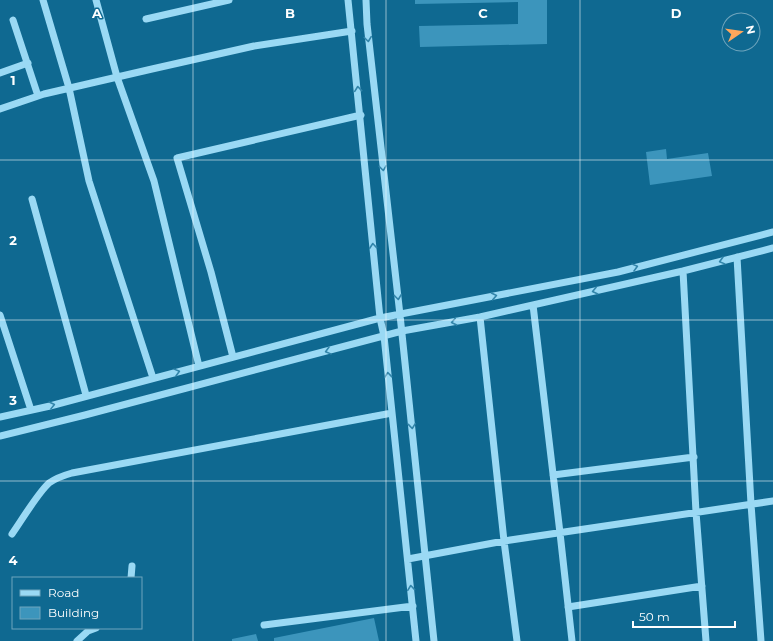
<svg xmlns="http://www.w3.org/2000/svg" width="773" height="641" font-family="Montserrat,sans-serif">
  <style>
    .building { fill: #3c95bc }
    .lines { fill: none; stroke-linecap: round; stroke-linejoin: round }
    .minor { stroke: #9ad9f4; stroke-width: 7 }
    .oneway { stroke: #3285aa }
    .grid { fill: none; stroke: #fff; stroke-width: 1; stroke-opacity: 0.55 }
    .grid-label { font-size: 13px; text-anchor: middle; font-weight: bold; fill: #fff; stroke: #0f6991; stroke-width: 3; stroke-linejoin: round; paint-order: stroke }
  </style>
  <rect width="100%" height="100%" fill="#0f6991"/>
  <!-- building -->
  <path class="building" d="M 415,0 L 547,0 L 547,44 L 420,47 L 419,26 L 518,24 L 518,2 L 415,4 Z
    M 666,149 L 667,159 L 708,153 L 712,176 L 650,185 L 646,152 Z
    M 374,618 L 379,641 L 274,641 L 274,638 Z
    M 256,634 L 258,641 L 232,641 L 232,639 Z"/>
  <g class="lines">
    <!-- minor -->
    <path class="minor" d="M 43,0 L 69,88 L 89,181 L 153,378
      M 96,0 L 117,77 L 154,181 L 199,366
      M 348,0 L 380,318 L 384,336 L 416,641
      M 366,0 L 367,24 L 400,315 L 434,641
      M 146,19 L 229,0
      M 13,20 L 38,96
      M 0,73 L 28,63
      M 0,109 L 44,94 L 152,69 L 254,46 L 352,31
      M 32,199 L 86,395
      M 737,257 L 751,504 L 761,641
      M 683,271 L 696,512 L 706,641
      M 533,305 L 560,533 L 572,641
      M 0,315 L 31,410
      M 480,317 L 504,541 L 517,641
      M 233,357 L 211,272 L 177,158 L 361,115
      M 0,417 L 50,406 L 380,318 L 618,272 L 773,232
      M 0,436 L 85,415 L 402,331 L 480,317 L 683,271 L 773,248
      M 553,475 L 694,457
      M 12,534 C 22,520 37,494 49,483 C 56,478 65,475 72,473 L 392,413
      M 408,559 L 504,541 L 773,501
      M 131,578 L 132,566
      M 568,607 L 702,586
      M 264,625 L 413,606
      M 77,641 L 88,631 L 96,628"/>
  </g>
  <!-- one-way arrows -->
  <defs><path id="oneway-chevron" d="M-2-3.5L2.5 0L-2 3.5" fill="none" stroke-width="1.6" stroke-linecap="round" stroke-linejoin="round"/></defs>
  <g class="oneway">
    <use href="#oneway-chevron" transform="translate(368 39) rotate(83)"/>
    <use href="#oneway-chevron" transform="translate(358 89) rotate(-96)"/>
    <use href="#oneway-chevron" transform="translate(383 168) rotate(83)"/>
    <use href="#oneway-chevron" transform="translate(373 246) rotate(-95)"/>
    <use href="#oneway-chevron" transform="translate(722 261) rotate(165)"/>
    <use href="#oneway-chevron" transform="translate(635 267) rotate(-15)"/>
    <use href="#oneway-chevron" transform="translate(595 291) rotate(167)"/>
    <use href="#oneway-chevron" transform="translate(494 296) rotate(-11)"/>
    <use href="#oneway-chevron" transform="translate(398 297) rotate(83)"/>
    <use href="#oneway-chevron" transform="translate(454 322) rotate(169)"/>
    <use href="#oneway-chevron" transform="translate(328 351) rotate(165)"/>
    <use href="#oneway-chevron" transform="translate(177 372) rotate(-15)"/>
    <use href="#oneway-chevron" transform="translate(388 375) rotate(-96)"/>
    <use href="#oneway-chevron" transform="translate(52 405) rotate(-14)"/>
    <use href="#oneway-chevron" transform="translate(412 426) rotate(84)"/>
    <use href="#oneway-chevron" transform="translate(411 588) rotate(-96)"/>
  </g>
  <!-- grid -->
  <path class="grid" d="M 193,0 L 193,641M 386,0 L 386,641M 580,0 L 580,641M 0,160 L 773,160M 0,320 L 773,320M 0,481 L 773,481"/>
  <g class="grid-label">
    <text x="97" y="18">A</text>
    <text x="290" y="18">B</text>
    <text x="483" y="18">C</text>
    <text x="676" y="18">D</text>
    <text x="13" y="85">1</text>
    <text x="13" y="245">2</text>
    <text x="13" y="405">3</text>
    <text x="13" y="565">4</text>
  </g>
  <!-- legend -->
  <rect x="12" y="577" width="130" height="52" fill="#0f6991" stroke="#6fa5bd"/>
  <rect x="20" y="590" width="20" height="6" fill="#9ad9f4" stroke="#6fa5bd"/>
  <text x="48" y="597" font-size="12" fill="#ffffff">Road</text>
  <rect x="20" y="607" width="20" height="12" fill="#3c95bc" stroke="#6fa5bd"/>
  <text x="48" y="617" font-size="12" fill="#ffffff">Building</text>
  <!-- north arrow -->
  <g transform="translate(741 32) rotate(77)"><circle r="19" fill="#0f6991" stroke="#6fa5bd"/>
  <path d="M0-3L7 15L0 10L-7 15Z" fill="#ffa75c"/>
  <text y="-6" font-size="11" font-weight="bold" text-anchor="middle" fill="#ffffff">N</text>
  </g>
  <!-- scale -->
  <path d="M633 621v6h102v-6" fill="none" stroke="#ffffff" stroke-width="2"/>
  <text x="639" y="621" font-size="12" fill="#ffffff" stroke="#0f6991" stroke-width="3" paint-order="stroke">50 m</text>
</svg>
